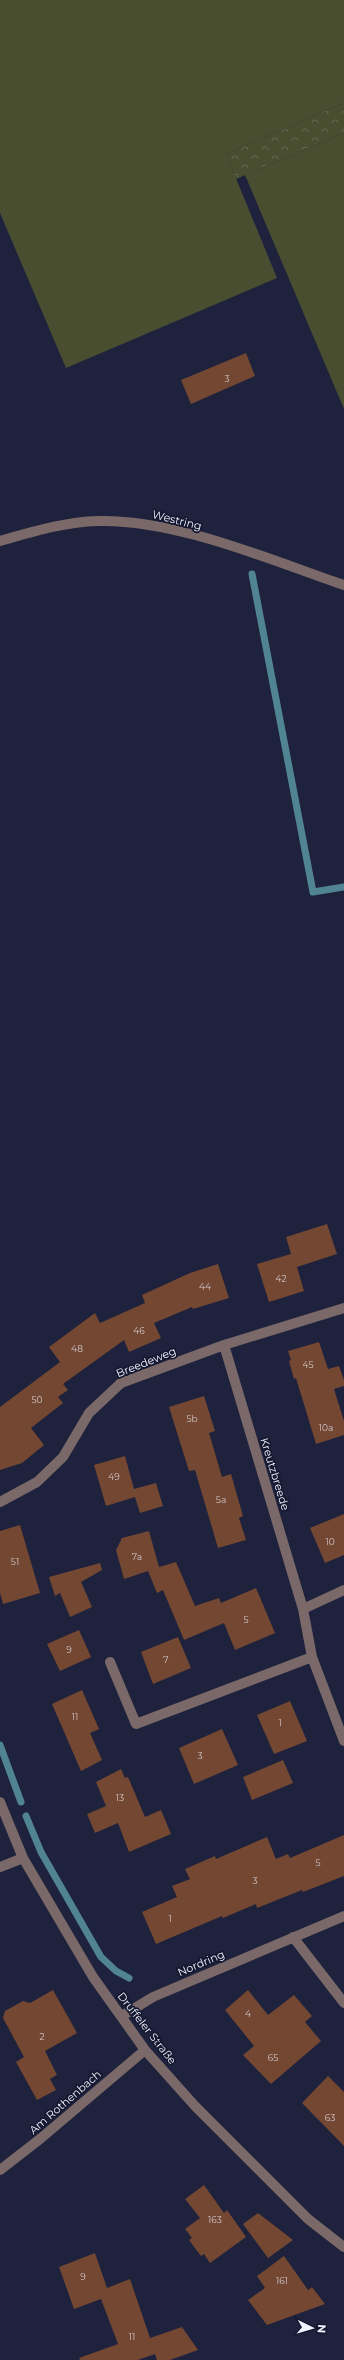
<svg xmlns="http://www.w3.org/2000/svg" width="344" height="2360" font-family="Montserrat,sans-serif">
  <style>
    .grass { fill: #4a4e31 }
    .forest { fill: url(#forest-crowns) }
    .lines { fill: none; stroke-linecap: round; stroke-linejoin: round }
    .stream { stroke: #518492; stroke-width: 7 }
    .building { fill: #734732 }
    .minor { stroke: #7a6968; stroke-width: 10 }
    .labels { text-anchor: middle; stroke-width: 3.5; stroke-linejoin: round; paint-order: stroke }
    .number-label { font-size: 9px; fill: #d0c6ca }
    .street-label { font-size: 11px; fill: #eff1fc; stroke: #151831 }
  </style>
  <defs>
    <pattern id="forest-crowns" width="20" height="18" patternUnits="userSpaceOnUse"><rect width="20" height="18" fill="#4a4e31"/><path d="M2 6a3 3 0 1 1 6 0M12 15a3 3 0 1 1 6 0" fill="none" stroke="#646850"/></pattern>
  </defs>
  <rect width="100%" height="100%" fill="#1e223c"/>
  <!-- grass -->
  <path class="grass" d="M 0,0 L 344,0 L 344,103 L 226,154 L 277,278 L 66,368 L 0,213 Z
    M 344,133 L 344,409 L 245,175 Z"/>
  <!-- forest -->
  <path class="forest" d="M 344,103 L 344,133 L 236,179 L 226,154 Z"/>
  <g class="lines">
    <!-- stream -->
    <path class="stream" d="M 252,574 L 313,892 L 344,887
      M 0,1745 L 21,1802
      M 26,1816 L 41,1852 L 101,1957 L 116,1971 L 129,1978"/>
  </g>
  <!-- building -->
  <path class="building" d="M 246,353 L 255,376 L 191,404 L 181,380 Z
    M 327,1224 L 337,1254 L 297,1267 L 304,1291 L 269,1302 L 257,1264 L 291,1254 L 286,1237 Z
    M 218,1264 L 229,1298 L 193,1309 L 192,1307 L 154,1323 L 161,1338 L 129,1352 L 124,1340 L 63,1384 L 68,1390 L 58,1397 L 63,1403 L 31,1428 L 44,1445 L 22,1463 L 0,1470 L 0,1407 L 60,1362 L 49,1347 L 95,1313 L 100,1323 L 145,1303 L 142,1295 L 190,1273 Z
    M 319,1342 L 328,1369 L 339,1366 L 344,1380 L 344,1386 L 334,1389 L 344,1421 L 344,1435 L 316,1444 L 296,1378 L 294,1379 L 289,1361 L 291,1360 L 288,1351 Z
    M 204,1396 L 215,1431 L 209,1433 L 222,1477 L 231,1474 L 243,1516 L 239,1518 L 246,1540 L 218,1548 L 195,1470 L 189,1471 L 169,1407 Z
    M 125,1456 L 134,1489 L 156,1483 L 163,1506 L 140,1513 L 135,1497 L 106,1506 L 94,1465 Z
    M 344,1514 L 344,1555 L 325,1563 L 310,1528 Z
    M 20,1525 L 40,1593 L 3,1604 L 0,1593 L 0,1531 Z
    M 149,1531 L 159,1567 L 176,1562 L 195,1606 L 219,1598 L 221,1603 L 256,1588 L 275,1633 L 235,1650 L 224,1623 L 184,1640 L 163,1590 L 157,1593 L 148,1571 L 124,1579 L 116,1550 L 122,1538 Z
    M 100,1563 L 102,1570 L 81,1582 L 92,1607 L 70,1617 L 60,1593 L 55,1596 L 49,1577 Z
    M 79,1630 L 91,1657 L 60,1671 L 47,1644 Z
    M 178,1637 L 191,1668 L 153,1684 L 141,1652 Z
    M 82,1690 L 99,1729 L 90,1733 L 102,1760 L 81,1771 L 52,1704 Z
    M 290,1701 L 307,1741 L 274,1754 L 257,1715 Z
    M 222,1729 L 238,1765 L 194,1784 L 179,1748 Z
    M 283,1760 L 293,1783 L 252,1800 L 243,1777 Z
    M 121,1769 L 125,1778 L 128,1777 L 145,1817 L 161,1810 L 171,1834 L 129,1852 L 118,1823 L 95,1833 L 87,1814 L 106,1806 L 96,1782 Z
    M 344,1835 L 344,1876 L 303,1892 L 302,1890 L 257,1908 L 256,1904 L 223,1918 L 222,1916 L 156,1944 L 142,1912 L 177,1897 L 172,1886 L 190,1879 L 185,1869 L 215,1856 L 216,1859 L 267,1837 L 276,1859 L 288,1854 L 290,1858 Z
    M 53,1990 L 77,2033 L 45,2051 L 57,2075 L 50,2079 L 56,2090 L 37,2100 L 16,2062 L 24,2057 L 3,2018 L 5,2011 L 23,2001 L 30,2003 Z
    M 248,1990 L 268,2015 L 294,1995 L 312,2016 L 305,2022 L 321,2041 L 271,2084 L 243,2055 L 254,2046 L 225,2010 Z
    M 328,2076 L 344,2092 L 344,2146 L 302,2103 Z
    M 204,2185 L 224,2213 L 227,2210 L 246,2237 L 210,2263 L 204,2254 L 201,2256 L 189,2240 L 192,2238 L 185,2229 L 200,2218 L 185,2199 Z
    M 258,2213 L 293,2240 L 268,2258 L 243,2224 Z
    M 95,2253 L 107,2288 L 130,2279 L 150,2338 L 182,2327 L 198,2350 L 170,2360 L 157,2360 L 155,2354 L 138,2360 L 80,2360 L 79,2358 L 118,2344 L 101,2299 L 74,2309 L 59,2267 Z
    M 284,2256 L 308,2290 L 312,2287 L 325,2304 L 267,2325 L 248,2300 L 265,2288 L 257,2276 Z"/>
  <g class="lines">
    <!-- minor -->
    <path class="minor" d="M 0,541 C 32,532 64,522 98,521 C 176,519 270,560 344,585
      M 224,1345 L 303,1609 L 312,1657 L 344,1741
      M 0,1502 L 37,1482 L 63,1457 L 89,1413 L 121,1383 L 224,1345 L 344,1308
      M 303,1609 L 344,1590
      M 110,1662 L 136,1724 L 312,1657
      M 0,1802 L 23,1858 L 93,1977 L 145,2050 L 195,2106 L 308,2219 L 344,2247
      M 0,1867 L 23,1858
      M 293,1937 L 344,2003
      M 122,2016 L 153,1997 L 344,1916
      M 0,2170 L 40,2139 L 145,2050"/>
  </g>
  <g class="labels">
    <!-- number labels -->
    <g class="number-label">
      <text x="227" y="382">3</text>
      <text x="281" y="1282">42</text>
      <text x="205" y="1290">44</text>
      <text x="139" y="1334">46</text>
      <text x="77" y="1352">48</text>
      <text x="308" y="1368">45</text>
      <text x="37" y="1403">50</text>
      <text x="192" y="1422">5b</text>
      <text x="326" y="1431">10a</text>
      <text x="114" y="1480">49</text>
      <text x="221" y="1503">5a</text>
      <text x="330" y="1545">10</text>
      <text x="137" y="1560">7a</text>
      <text x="15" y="1565">51</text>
      <text x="246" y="1623">5</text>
      <text x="69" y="1653">9</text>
      <text x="166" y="1663">7</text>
      <text x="75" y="1720">11</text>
      <text x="280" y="1726">1</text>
      <text x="200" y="1759">3</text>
      <text x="120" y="1801">13</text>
      <text x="318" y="1866">5</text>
      <text x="255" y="1884">3</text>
      <text x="170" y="1922">1</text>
      <text x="248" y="2017">4</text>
      <text x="42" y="2040">2</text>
      <text x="273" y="2061">65</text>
      <text x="330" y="2121">63</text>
      <text x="215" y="2223">163</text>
      <text x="83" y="2280">9</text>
      <text x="282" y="2284">161</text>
      <text x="132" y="2340">11</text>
    </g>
    <!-- street labels -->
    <g class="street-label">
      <text transform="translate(177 520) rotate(14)" y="4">Westring</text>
      <text transform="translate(146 1362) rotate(-22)" y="4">Breedeweg</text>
      <text transform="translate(275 1474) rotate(73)" y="4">Kreutzbreede</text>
      <text transform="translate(201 1963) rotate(-23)" y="4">Nordring</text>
      <text transform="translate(147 2028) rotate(52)" y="4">Druffeler Straße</text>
      <text transform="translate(65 2102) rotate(-41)" y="4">Am Rothenbach</text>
    </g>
  </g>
  <!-- north arrow -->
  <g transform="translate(312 2328) rotate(95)" stroke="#151831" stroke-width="3" paint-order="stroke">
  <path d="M0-3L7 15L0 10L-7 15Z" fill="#eff1fc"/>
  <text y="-6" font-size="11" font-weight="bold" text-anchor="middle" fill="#eff1fc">N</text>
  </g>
</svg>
